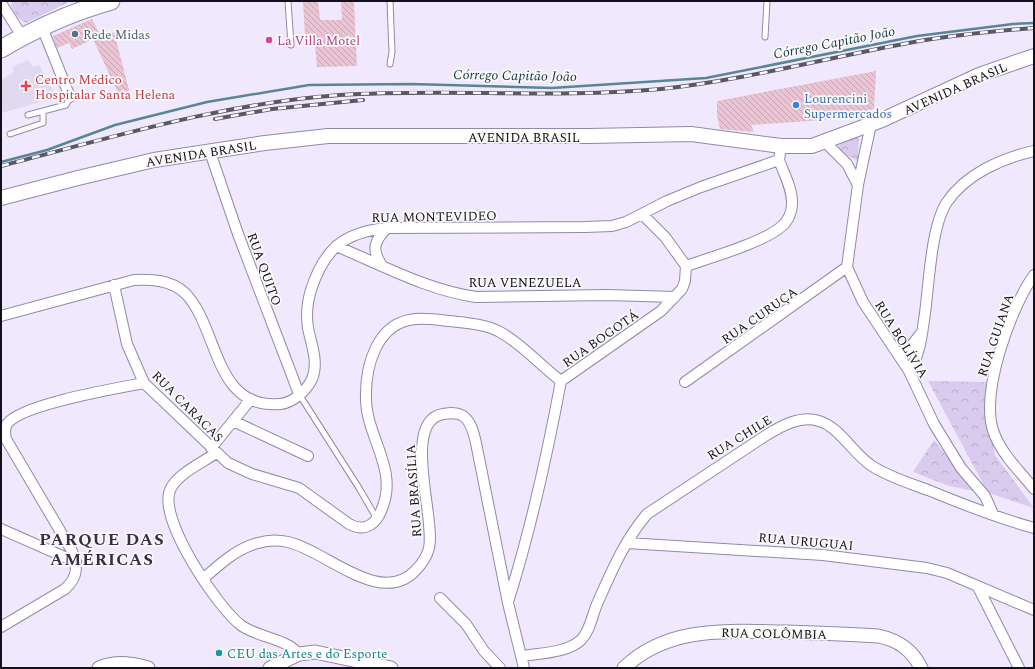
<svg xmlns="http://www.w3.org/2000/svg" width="1035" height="669" font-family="Spectral,serif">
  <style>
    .built { fill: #e0d9f0 }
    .park { fill: url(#park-crowns) }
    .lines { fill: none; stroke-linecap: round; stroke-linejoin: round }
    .stream { stroke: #598695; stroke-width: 2.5 }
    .building { fill: url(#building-back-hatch) }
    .service-casing { stroke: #9388a7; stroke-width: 7 }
    .minor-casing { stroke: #9388a7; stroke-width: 12 }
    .tertiary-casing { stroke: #9388a7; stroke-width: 15 }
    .secondary-casing { stroke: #9388a7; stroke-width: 16 }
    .trunk-casing { stroke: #9388a7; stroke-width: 19 }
    .service { stroke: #fff; stroke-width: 5 }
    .minor { stroke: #fff; stroke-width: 10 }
    .tertiary { stroke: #fff; stroke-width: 13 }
    .secondary { stroke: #fff; stroke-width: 14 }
    .trunk { stroke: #fff; stroke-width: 17 }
    .rail-casing { stroke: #5c5765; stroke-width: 4 }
    .rail { stroke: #fafafa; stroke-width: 2.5; stroke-dasharray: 8; stroke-linecap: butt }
    .service-dot { fill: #5c6f8a; stroke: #fafafa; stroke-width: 1.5 }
    .hotel-dot { fill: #d1479c; stroke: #fafafa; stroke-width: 1.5 }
    .health-dot { fill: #e0444e; stroke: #fafafa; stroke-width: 1.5 }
    .shop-dot { fill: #3f7fe0; stroke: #fafafa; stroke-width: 1.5 }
    .culture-dot { fill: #0f9aa8; stroke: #fafafa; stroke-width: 1.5 }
    .labels { text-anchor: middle; stroke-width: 3.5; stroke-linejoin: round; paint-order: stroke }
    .service-label { font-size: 13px; fill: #4e5e75; stroke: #fafafa; text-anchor: start }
    .hotel-label { font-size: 13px; fill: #b23c85; stroke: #fafafa; text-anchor: start }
    .health-label { font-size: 13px; fill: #be3a42; stroke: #fafafa; text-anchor: start }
    .street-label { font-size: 13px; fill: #14101b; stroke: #fafafa }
    .shop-label { font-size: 13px; fill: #366cbe; stroke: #fafafa; text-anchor: start }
    .culture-label { font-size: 13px; fill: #0d838f; stroke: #fafafa; text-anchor: start }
    .water-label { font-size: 14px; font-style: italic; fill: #183840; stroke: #fafafa }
    .district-label { font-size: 17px; font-weight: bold; letter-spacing: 1px; fill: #372d47; stroke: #fafafa }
  </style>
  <defs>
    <pattern id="park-crowns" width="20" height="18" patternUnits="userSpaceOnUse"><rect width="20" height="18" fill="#d8cbee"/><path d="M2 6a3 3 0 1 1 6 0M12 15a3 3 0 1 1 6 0" fill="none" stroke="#b8adcc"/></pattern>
    <pattern id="building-back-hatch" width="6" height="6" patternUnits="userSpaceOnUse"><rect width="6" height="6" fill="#eac4d3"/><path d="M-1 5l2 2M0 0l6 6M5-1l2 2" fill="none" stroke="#c8a7b5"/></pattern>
  </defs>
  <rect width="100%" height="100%" fill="#f0e9fd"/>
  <!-- built -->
  <path class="built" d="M 28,60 L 33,67 L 39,65 L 54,92 L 41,99 L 43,101 L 2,113 L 1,80 L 14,72 L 12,67 Z"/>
  <!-- park -->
  <path class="park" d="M 12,1 L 67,1 L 69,2 L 26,23 L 18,18 L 11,6 Z
    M 859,137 L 858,161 L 846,155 L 838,148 L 843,139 Z
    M 928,381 L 987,382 L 987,414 L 995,455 L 1034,508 L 988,493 Z
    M 934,440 L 974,491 L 949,486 L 913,472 Z"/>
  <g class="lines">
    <!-- stream -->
    <path class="stream" d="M 1,162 L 47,150 L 115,125 L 207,102 L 309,85 L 411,84 L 552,88 L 706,78 L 917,36 L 1013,24 L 1034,23"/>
  </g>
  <!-- building -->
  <path class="building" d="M 303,1 L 318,1 L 320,20 L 342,20 L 341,1 L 354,1 L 357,66 L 317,67 L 314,35 L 305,36 Z
    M 92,19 L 101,37 L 114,32 L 130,94 L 120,97 L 93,39 L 72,49 L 69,43 L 57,48 L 53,36 Z
    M 876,71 L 874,109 L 823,120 L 751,125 L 754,132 L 720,129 L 717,116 L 717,101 Z"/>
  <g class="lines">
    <defs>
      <path id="service" d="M 288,1 L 291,45
        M 765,37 L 767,1
        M 390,64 L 392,52 L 390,1
        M 28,115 L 66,105 L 70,97
        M 10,134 L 43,123 L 43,112
        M 299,394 L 359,488 L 377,519"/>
      <path id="minor" d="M 1,3 L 22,36
        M 42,27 L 70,97
        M 871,124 L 858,185 L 847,267 L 863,302 L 909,371 L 934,424 L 961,468 L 985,496 L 993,514
        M 826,143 L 847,164 L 858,185
        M 210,152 L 238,234 L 299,394
        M 336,246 C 382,265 427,290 476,297 L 607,295 L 675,297
        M 381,264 C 371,249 375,240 387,228
        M 686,266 C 709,258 765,242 782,226 C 788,221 792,212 792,204 C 793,190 784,174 779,160
        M 1034,275 C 1011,307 979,394 994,433 C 1002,455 1020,471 1034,489
        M 114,285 L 127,344 L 144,383 L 228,463 L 252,474 L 299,488 L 349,524 C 359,529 366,529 374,522 C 378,518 381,512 383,506 C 397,468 367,437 366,400 C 365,367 376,322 416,319 C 427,318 439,320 449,321 C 466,323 485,324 500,332 C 522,344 541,366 561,381
        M 1,316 L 134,280 C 152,279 171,280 185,293 C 219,327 213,410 280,404 C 293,403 307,390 312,379 C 319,362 311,344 308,328 C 306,315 307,303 311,290 C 324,249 344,232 387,228 L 585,227 L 612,226 L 626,222 L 667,201 L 701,187 L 779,160 L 781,146
        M 898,354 L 911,346 L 922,332
        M 909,371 C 921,353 922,333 925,313 C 929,284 931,226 947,202 C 966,174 1002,158 1034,151
        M 685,382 L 847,267
        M 233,421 L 308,456
        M 211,448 L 251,399
        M 216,453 C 202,463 179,473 171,488 C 155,516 219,610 242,626 C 260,638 285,638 299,654
        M 1,529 L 76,562
        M 627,543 L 823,555 L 927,568 L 947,573 L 1034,610
        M 203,579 C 220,564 236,549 258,543 C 268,540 279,540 288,542 C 325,550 380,607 415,571 C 421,565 427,557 429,548 C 436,519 401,421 443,414 C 450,413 457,412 463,416 C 471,421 474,434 476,443 L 508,603 L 524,668
        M 978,587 L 1019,668
        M 440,598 L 466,624 L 484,651 L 500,668
        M 508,602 C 531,529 547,456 561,381 L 661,311 L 682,289 L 685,281 L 686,266 L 665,237 L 642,214
        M 1,627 L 65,589 C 78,577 78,567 72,551 L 6,439 C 5,434 4,429 7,424 C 21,404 118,388 144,383
        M 523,656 C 540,653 567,653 581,640 C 590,631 592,616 597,604 C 611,573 624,541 647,514 L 765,436 C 781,426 800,415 819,421 C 840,427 853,454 872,466 C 889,477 909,483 928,490 C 962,504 998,518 1034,528"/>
      <path id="tertiary" d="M 99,668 C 116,661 130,663 148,668
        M 270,668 L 299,654 L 315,652 L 391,668
        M 624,668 C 667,626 727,631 783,632 C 814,633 846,634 878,636 C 898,640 912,649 921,668"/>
      <path id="secondary" d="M 1,198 L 78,178 L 154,160 L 265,143 L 328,136 L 589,136 L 691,134 L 781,146 L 812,146 L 882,120 L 979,75 L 1034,56"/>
      <path id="trunk" d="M 1,49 C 36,28 72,12 111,1"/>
    </defs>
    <!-- service casing -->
    <use href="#service" class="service-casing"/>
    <!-- minor casing -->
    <use href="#minor" class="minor-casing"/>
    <!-- tertiary casing -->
    <use href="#tertiary" class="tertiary-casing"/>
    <!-- secondary casing -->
    <use href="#secondary" class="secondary-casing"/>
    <!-- trunk casing -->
    <use href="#trunk" class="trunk-casing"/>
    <!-- service -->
    <use href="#service" class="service"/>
    <!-- minor -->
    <use href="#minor" class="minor"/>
    <!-- tertiary -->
    <use href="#tertiary" class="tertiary"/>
    <!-- secondary -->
    <use href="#secondary" class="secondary"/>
    <!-- trunk -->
    <use href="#trunk" class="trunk"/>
    <defs>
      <path id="rail" d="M 215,119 L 272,109 L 363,100
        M 1,166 C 113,137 225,103 340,95 C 447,88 554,99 661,89 C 746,80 830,57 914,42 C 954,35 994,31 1034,28"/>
    </defs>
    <!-- rail casing -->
    <use href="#rail" class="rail-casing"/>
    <!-- rail -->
    <use href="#rail" class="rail"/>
  </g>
  <!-- markers -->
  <circle class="service-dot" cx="75" cy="34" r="4"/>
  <circle class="hotel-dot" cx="269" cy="40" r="4"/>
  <path class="health-dot" d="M24 80h4v4h4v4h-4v4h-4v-4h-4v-4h4z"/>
  <circle class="shop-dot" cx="796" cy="105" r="4"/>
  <circle class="culture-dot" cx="219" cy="653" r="4"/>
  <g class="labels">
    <!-- service labels -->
    <g class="service-label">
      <text x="83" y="39">Rede Midas</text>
    </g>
    <!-- hotel labels -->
    <g class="hotel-label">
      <text x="277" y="45">La Villa Motel</text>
    </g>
    <!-- health labels -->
    <g class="health-label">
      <text x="35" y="84">Centro Médico<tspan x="35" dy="15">Hospitalar Santa Helena</tspan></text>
    </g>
    <!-- street labels -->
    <g class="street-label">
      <text transform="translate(955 88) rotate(-24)" y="5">AVENIDA BRASIL</text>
      <text x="524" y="142">AVENIDA BRASIL</text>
      <text transform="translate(201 153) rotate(-9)" y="5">AVENIDA BRASIL</text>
      <text transform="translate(434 216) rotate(-1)" y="5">RUA MONTEVIDEO</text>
      <text transform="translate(265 269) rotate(70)" y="5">RUA QUITO</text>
      <text x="525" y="287">RUA VENEZUELA</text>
      <text transform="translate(759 315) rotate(-35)" y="5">RUA CURUÇA</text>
      <text transform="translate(995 335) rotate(-71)" y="5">RUA GUIANA</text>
      <text transform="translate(600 338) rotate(-35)" y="5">RUA BOGOTÁ</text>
      <text transform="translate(902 339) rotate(58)" y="5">RUA BOLÍVIA</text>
      <text transform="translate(188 406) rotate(45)" y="5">RUA CARACAS</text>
      <text transform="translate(739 437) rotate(-32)" y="5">RUA CHILE</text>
      <text transform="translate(413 491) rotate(-94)" y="5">RUA BRASÍLIA</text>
      <text transform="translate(806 541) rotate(5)" y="5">RUA URUGUAI</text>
      <text transform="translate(774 633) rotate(1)" y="5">RUA COLÔMBIA</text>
    </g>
    <!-- shop labels -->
    <g class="shop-label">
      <text x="804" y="103">Lourencini<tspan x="804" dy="15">Supermercados</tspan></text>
    </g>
    <!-- culture labels -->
    <g class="culture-label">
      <text x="227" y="658">CEU das Artes e do Esporte</text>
    </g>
    <!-- water labels -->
    <g class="water-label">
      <text transform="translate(834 42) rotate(-11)" y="5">Córrego Capitão João</text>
      <text transform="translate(515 75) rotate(1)" y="5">Córrego Capitão João</text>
    </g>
    <!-- district labels -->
    <g class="district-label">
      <text x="102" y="545">PARQUE DAS<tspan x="102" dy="20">AMÉRICAS</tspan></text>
    </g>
  </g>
  <!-- border -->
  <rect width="1035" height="669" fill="none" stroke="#14101b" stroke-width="4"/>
</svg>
